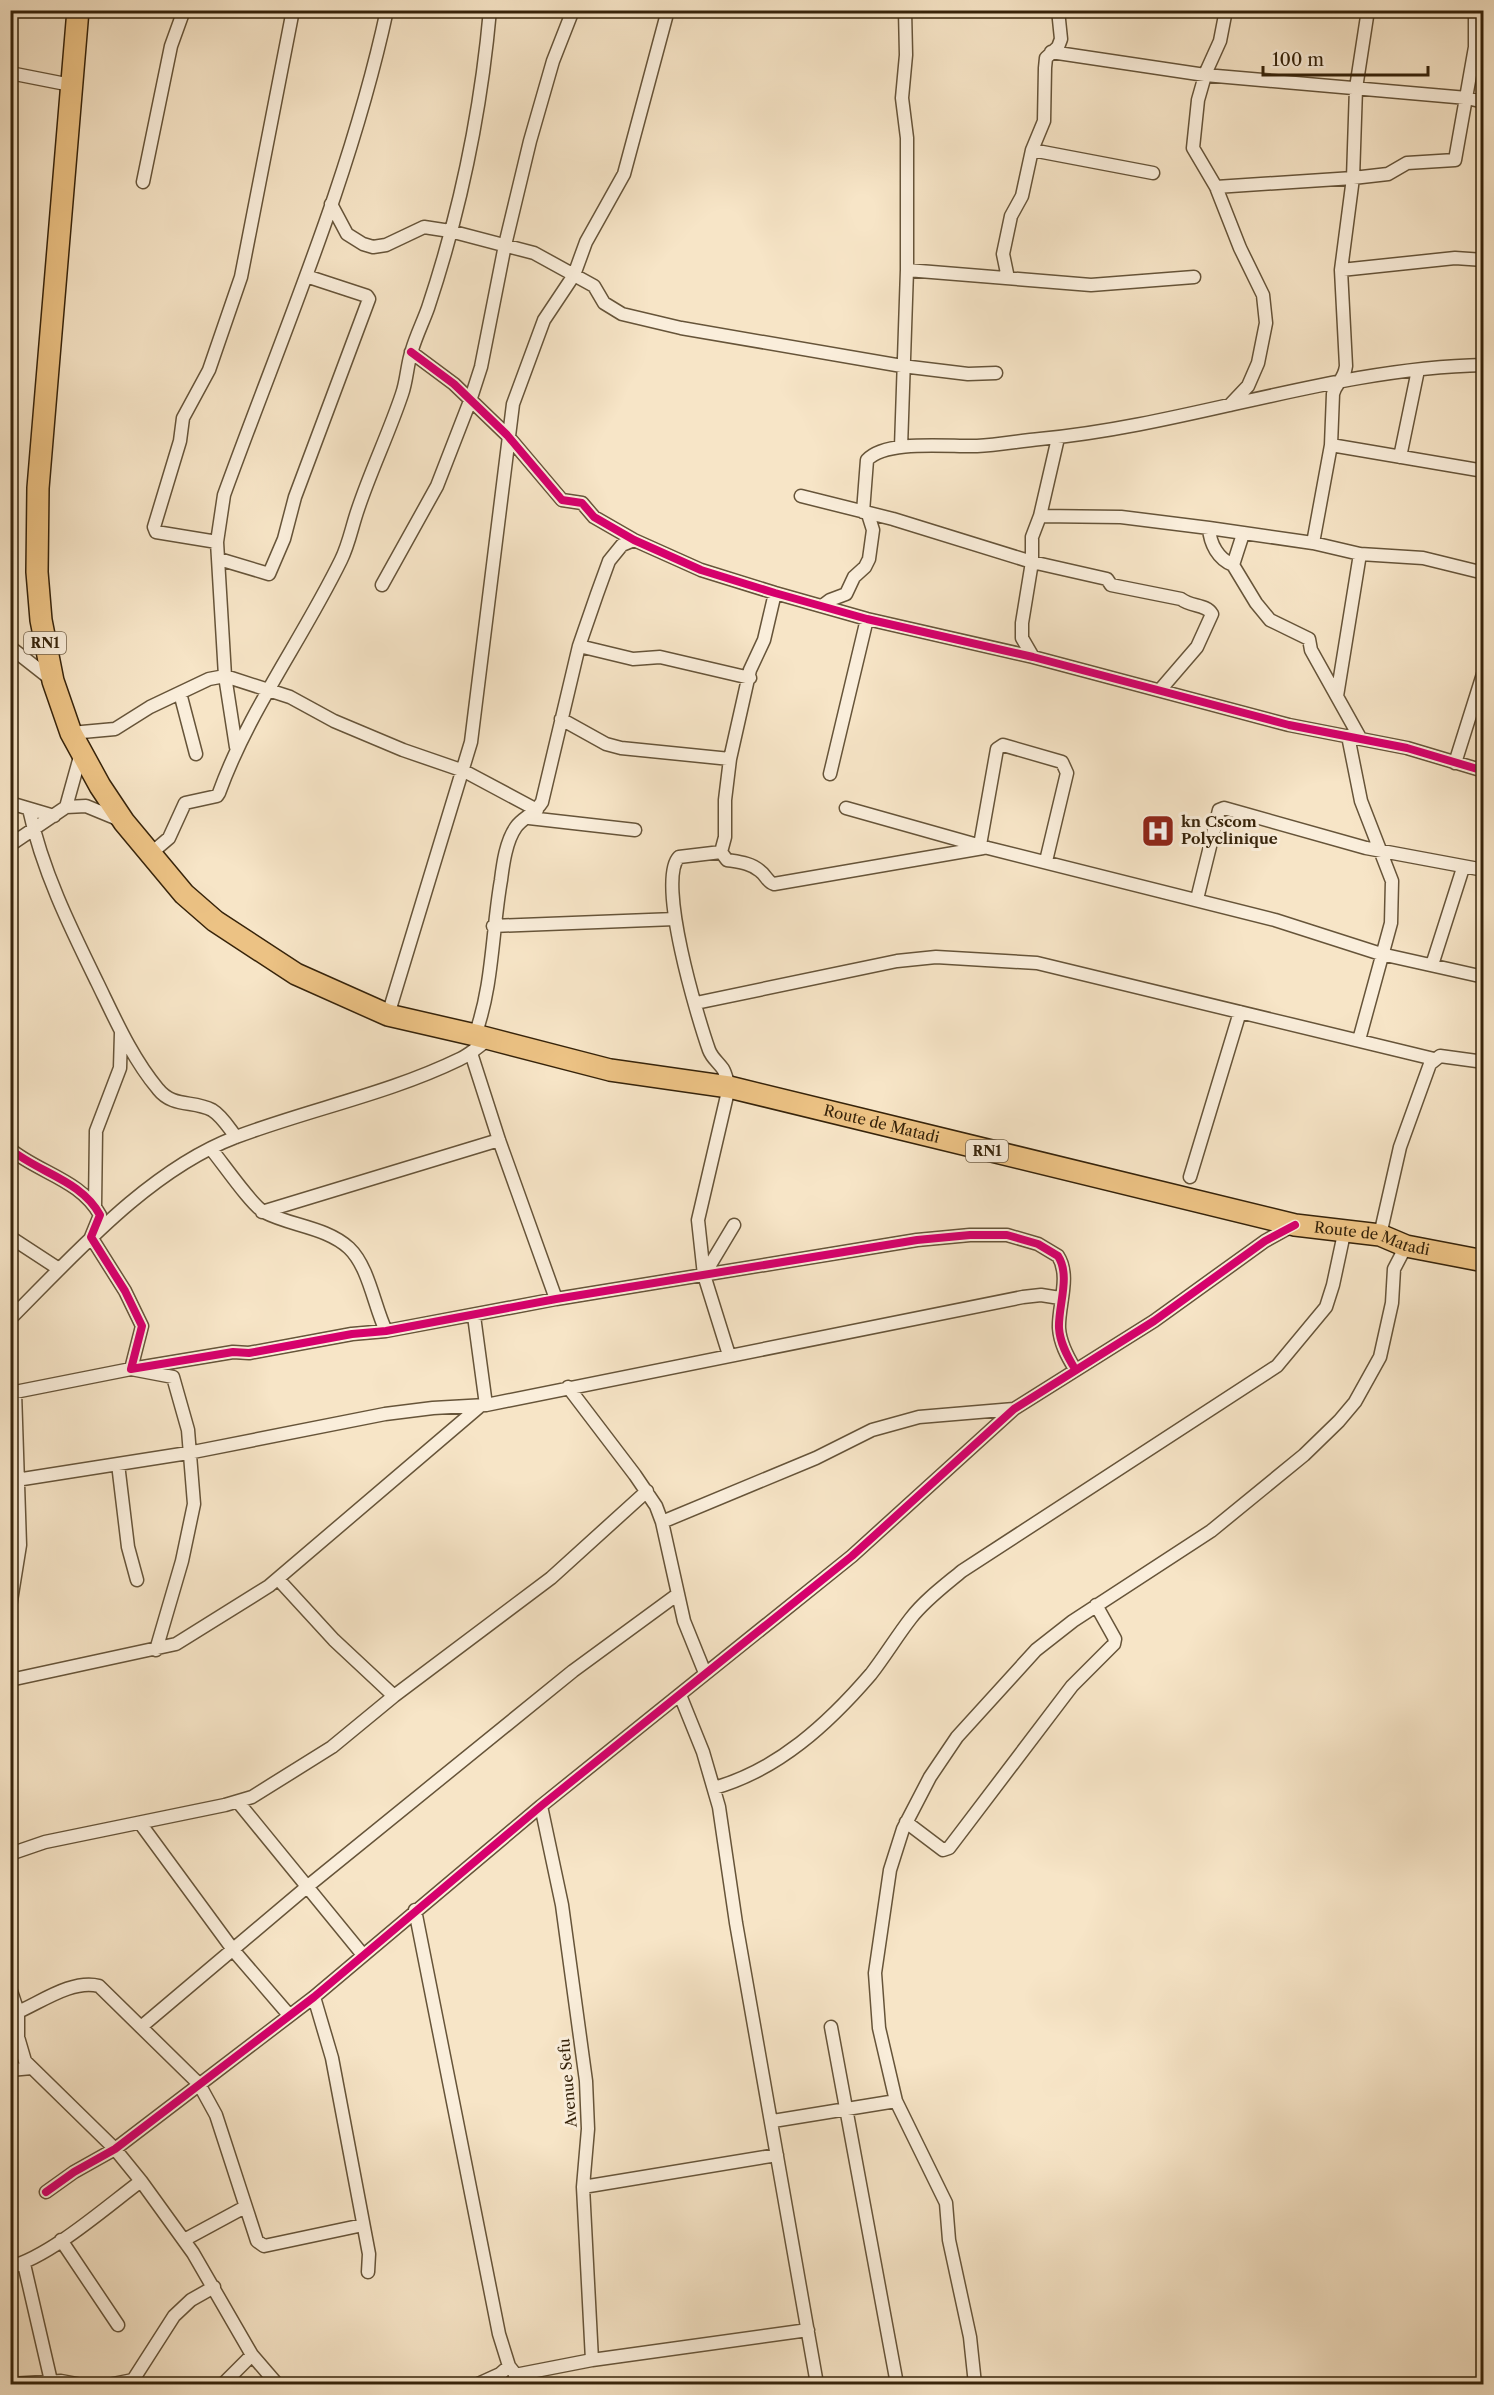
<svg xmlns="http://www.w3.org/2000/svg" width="1494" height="2395" font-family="'Libre Caslon Text',serif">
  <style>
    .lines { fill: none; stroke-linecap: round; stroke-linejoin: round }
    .minor-casing { stroke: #665439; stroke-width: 15 }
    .trunk-casing { stroke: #36230a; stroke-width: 24 }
    .minor { stroke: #faeedb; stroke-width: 12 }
    .trunk { stroke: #ecc284; stroke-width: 21 }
    .cycleway-casing { stroke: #faeedb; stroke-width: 11 }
    .cycleway { stroke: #d6006c; stroke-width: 8 }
    .labels { text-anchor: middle; stroke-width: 6; stroke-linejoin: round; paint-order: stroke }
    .shield { fill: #faeedb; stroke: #716049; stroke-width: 1.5 }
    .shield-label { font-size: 14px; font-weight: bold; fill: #36230a }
    .poi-label { font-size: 15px; font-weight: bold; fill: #36230a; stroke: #faeedb; text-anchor: start }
    .street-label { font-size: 15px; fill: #36230a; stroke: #faeedb }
  </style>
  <rect width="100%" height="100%" fill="#f7e5c7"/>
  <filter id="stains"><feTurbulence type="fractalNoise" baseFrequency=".00333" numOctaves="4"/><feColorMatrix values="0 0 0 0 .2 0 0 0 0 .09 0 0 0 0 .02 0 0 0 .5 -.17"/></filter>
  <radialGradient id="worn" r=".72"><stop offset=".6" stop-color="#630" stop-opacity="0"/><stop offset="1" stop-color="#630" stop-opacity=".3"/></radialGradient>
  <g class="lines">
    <defs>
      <path id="minor" d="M 1226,10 L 1220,41 L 1206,72 L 1198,100 L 1193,148 L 1216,187 L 1240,248 L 1263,295 L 1266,323 L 1258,363 L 1248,386 L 1230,405
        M 1051,52 L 1205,75 L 1467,98 L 1484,102
        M 10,73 L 71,85
        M 1032,150 L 1153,173
        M 143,182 L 171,46 L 184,10
        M 1216,187 L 1353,178 L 1388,174 L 1407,163 L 1455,160 L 1475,47 L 1475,10
        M 331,204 L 347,234 L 363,244 L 373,247 L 386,245 L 424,227 L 450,231 L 534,253 L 594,286 L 604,303 L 622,314 L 681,328 L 902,366 L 968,374 L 996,373
        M 907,270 L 1091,285 L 1194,277
        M 1341,270 L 1455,258 L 1484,260
        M 1008,278 L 1003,254 L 1011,216 L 1022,196 L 1032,150 L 1044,121 L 1045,68 L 1046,58 L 1058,47 L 1061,39 L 1058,10
        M 411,352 L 454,384 L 507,435 L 562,500 L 582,503 L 594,517 L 634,540 L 701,570 L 775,593 L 867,619 L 1033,657 L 1289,725 L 1407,748 L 1484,771
        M 1331,445 L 1484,471
        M 901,447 L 907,270 L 907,138 L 902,98 L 906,55 L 905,10
        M 1400,457 L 1418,370
        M 801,496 L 893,519 L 1032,562 L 1107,579 L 1111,585 L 1181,599 C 1191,607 1206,604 1212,614 L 1197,647 L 1160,690
        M 863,512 L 867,460 C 886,439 950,447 977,446 C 998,445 1019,441 1040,439 C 1190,425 1332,368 1484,365
        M 1040,516 L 1121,517 L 1209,528 L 1313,543 L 1360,554 L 1423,558 L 1484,573
        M 1209,528 C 1210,544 1218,559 1233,565 L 1256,603 L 1270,620 L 1309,639 L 1311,650 L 1359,736
        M 217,542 L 156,532 L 154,527 L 180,441 L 183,418 L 209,370 L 241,277 L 293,10
        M 1313,543 L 1331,445 L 1333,394 C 1336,382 1344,381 1346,366 L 1341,270 L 1353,178 L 1356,88 L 1368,10
        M 219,559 L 269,574 L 284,539 L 295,497 L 369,299 L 367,296 L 306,276
        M 1233,565 L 1243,534
        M 382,585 L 437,486 L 470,401 L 481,367 L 505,245 L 530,141 L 553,61 L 573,10
        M 822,606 L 830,600 L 846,594 L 854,577 L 865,567 L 869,559 L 873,530 L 868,514
        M 579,646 L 633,659 L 660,657 L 750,678
        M 10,647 L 52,680
        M 1033,657 L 1022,638 L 1022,623 L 1032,562 L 1032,537 L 1040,516 L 1058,438
        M 180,693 L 196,754
        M 1337,696 L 1360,554
        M 561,719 L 606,744 L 621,748 L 730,759
        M 71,733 L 115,729 L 150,707 L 209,679 L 225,676 L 290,697 L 334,721 L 403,750 L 464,771 L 537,810
        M 1348,736 L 1361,801 L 1392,881 L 1391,923 L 1359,1040
        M 236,747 L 225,676 L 217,542 L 224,495 C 282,335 351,177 387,10
        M 1455,763 L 1484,671
        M 830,774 L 867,619
        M 10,803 L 54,816
        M 66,807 L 81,753
        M 846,808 L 988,848 L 1275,920 L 1381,954 L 1484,977
        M 29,809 C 42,870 70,927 97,982 C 115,1019 132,1058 158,1089 C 173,1108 193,1100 212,1110 C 222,1116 229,1128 236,1137
        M 529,818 L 635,830
        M 10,845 L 66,807 L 86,806 L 120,820
        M 980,845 L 997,749 L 1003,745 L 1062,762 L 1067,773 L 1046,861
        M 721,852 L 727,860 C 739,862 751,863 760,871 C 766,875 767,882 774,884 L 983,848
        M 149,855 L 169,838 L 185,803 L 217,796 L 219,793 C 249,710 302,640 341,560 C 349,544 352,526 358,509 C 371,470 389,433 402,394 C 407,380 407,364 412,350 C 416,336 423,322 428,308 C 460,212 481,111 490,10
        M 1197,899 L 1219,810 L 1224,808 L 1366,848 L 1484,870
        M 493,926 L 675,919
        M 1432,965 L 1463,868
        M 696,1003 L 897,961 L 936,957 L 1037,963 L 1434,1059
        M 388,1015 L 471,742 L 513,404 L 544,320 L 574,275 L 586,242 L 624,174 L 668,10
        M 475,1035 C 493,986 492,931 501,880 C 503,864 506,841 516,827 C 523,817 534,815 542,802 L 579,646 L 597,594 L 609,561 L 622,545 L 634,540
        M 471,1053 L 499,1140 L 556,1299
        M 10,1149 C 39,1173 81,1180 100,1215 L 91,1237 L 125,1291 L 142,1326 L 131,1369 L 233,1352 L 249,1353 L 352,1334 L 386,1331 L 556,1299 L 917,1240 L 970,1235 L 1007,1235 L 1038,1244 L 1058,1256 C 1071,1276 1058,1306 1059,1328 C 1060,1343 1067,1356 1075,1369
        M 211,1149 C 222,1162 252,1206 264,1212 C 291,1226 326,1227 349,1248 C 369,1267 374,1306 386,1331
        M 1190,1177 L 1240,1012
        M 95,1206 L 96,1131 L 120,1068 L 121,1033
        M 262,1212 L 499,1140
        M 1380,1235 L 1400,1147 L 1430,1064 L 1440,1056 L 1484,1062
        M 10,1237 L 59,1269
        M 704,1275 L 734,1225
        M 474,1316 L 486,1405
        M 10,1319 C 75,1254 149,1170 236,1137 C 310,1109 388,1094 460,1059 C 471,1054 480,1045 490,1038
        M 729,1355 L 704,1275 L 698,1220 L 729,1087 C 727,1081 726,1074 723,1069 C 718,1062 712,1058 709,1050 C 698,1019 656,880 679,857 L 721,852 L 725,837 L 725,800 L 730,759 L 750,670 L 764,640 L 775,593
        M 568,1387 L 635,1475 L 656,1506 L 662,1522 L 684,1621 L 705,1673
        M 118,1464 L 128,1547 L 137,1580
        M 10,1481 L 188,1453 L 385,1414 L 433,1408 L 486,1405 L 1023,1297 L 1041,1295 L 1060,1298
        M 662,1522 L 816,1458 L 872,1430 L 919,1417 L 1014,1409
        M 278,1579 L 334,1640 L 394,1696
        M 10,1607 L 20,1545 L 15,1392 L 131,1369 L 173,1377 L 188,1430 L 194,1504 L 182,1561 L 156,1650
        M 10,1680 L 176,1644 L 269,1586 L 479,1407
        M 680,1695 L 703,1752 L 719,1807 L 736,1923 L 817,2384
        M 714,1788 C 778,1770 828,1724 871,1674 C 885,1656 897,1636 911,1618 C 925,1600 944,1586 962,1571 L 1277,1366 L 1326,1307 L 1333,1285 L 1345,1229
        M 238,1802 L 363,1955
        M 541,1806 L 562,1905 L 586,2081 L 588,2129 L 583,2187 L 592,2360
        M 906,1822 L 943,1850 L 949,1848 L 1072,1686 L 1114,1644 L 1115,1639 L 1096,1605
        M 140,1823 L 234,1951 L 289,2015
        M 10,1854 L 45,1842 L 225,1805 L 252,1797 L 332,1747 L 394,1696 L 551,1578 L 647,1491
        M 415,1910 L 499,2334 L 509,2366 L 523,2384
        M 10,1988 L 18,2012 L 18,2037 L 25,2061 L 115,2149 L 141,2181 L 193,2253 L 252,2355 L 277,2384
        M 314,1997 L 332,2058 L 369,2254 L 368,2272
        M 18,2012 C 41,2002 73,1979 99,1986 L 199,2084 L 216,2115 L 257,2241 L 264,2246 L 363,2225
        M 141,2027 L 308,1886 L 573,1671 L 678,1594
        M 831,2027 L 897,2384
        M 10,2070 L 32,2068
        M 773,2121 L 896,2101
        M 583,2187 L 777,2155
        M 46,2192 L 74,2172 L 115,2149 L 314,1997 L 541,1806 L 852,1556 L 1014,1409 L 1154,1321 L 1265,1241 L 1294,1225
        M 61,2240 L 118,2325
        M 184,2240 L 245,2207
        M 24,2264 L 51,2381
        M 10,2267 C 51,2256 106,2207 141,2181
        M 515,2375 L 592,2360 L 808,2330
        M 10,2384 L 61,2381 L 77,2384
        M 113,2384 L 133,2380 L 174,2316 L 191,2300 L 214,2287
        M 223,2384 L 252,2355
        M 478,2384 L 500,2374 L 509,2366
        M 975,2384 L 970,2337 L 949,2240 L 946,2203 L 896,2101 L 879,2028 L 875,1973 L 890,1870 L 903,1829 L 930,1777 L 957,1737 L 1036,1650 L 1073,1621 L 1211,1531 L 1304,1455 L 1339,1421 L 1355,1402 L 1380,1357 L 1392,1303 L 1394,1269 L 1406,1246"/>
      <g id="trunk">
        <path id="s1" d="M 78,10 L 38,488 L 37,572 L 41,620 L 53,681 L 71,733 L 100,786 L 124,822 L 184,894 L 215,921 L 296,974 L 388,1015 L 475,1035 L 610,1070 L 729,1087 L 1295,1225 L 1380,1235 L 1406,1246 L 1484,1261"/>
      </g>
    </defs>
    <!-- minor casing -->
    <use href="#minor" class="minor-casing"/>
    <!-- trunk casing -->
    <use href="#trunk" class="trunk-casing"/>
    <!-- minor -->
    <use href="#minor" class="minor"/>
    <!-- trunk -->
    <use href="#trunk" class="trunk"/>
    <defs>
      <path id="cycleway" d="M 411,352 L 454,384 L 507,435 L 562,500 L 582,503 L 594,517 L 634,540 L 701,570 L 775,593 L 867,619 L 1033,657 L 1289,725 L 1407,748 L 1484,771
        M 10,1149 C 39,1173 81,1180 100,1215 L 91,1237 L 125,1291 L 142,1326 L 131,1369 L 233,1352 L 249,1353 L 352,1334 L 386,1331 L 556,1299 L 917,1240 L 970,1235 L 1007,1235 L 1038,1244 L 1058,1256 C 1071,1276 1058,1306 1059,1328 C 1060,1343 1067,1356 1075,1369
        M 46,2192 L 74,2172 L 115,2149 L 314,1997 L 541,1806 L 852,1556 L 1014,1409 L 1154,1321 L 1265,1241 L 1295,1225"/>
    </defs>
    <!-- cycleway casing -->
    <use href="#cycleway" class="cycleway-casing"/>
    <!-- cycleway -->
    <use href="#cycleway" class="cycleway"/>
  </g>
  <!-- icons -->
  <defs>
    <symbol id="hospital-square" viewBox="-11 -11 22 22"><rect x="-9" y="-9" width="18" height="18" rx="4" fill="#8f2418" stroke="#faeedb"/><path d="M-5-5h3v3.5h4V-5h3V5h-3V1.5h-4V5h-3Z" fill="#fff"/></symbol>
  </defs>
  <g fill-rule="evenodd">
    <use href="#hospital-square" x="1139" y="812" width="38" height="38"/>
  </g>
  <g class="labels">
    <!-- shield labels -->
    <g class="shield">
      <rect x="24" y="632" width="42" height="22" rx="4.5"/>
      <rect x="966" y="1140" width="42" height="22" rx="4.5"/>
    </g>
    <g class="shield-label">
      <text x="45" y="648">RN1</text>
      <text x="987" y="1156">RN1</text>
    </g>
    <!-- poi labels -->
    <g class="poi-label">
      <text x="1181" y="827">kn Cscom<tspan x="1181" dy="17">Polyclinique</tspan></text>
    </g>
    <!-- street labels -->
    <g class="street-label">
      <text dy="5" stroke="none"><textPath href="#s1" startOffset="1671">Route de Matadi</textPath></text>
      <text dy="5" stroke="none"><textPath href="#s1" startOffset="2175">Route de Matadi</textPath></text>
      <text transform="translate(568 2083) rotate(-95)" y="5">Avenue Sefu</text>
    </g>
  </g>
  <!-- margin -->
  <rect width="1494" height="2395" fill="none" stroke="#f7e5c7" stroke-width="36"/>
  <rect x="12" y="12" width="1470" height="2371" fill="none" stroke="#36230a" stroke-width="3"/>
  <rect x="18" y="18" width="1458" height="2359" fill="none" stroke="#36230a" stroke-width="1.5"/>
  <!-- scale -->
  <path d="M1263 66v9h165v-9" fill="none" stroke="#36230a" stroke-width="3"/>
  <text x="1272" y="66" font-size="18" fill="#36230a" stroke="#faeedb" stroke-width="4.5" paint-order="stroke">100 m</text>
  <rect width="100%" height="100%" filter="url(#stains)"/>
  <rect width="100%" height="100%" fill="url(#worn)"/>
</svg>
